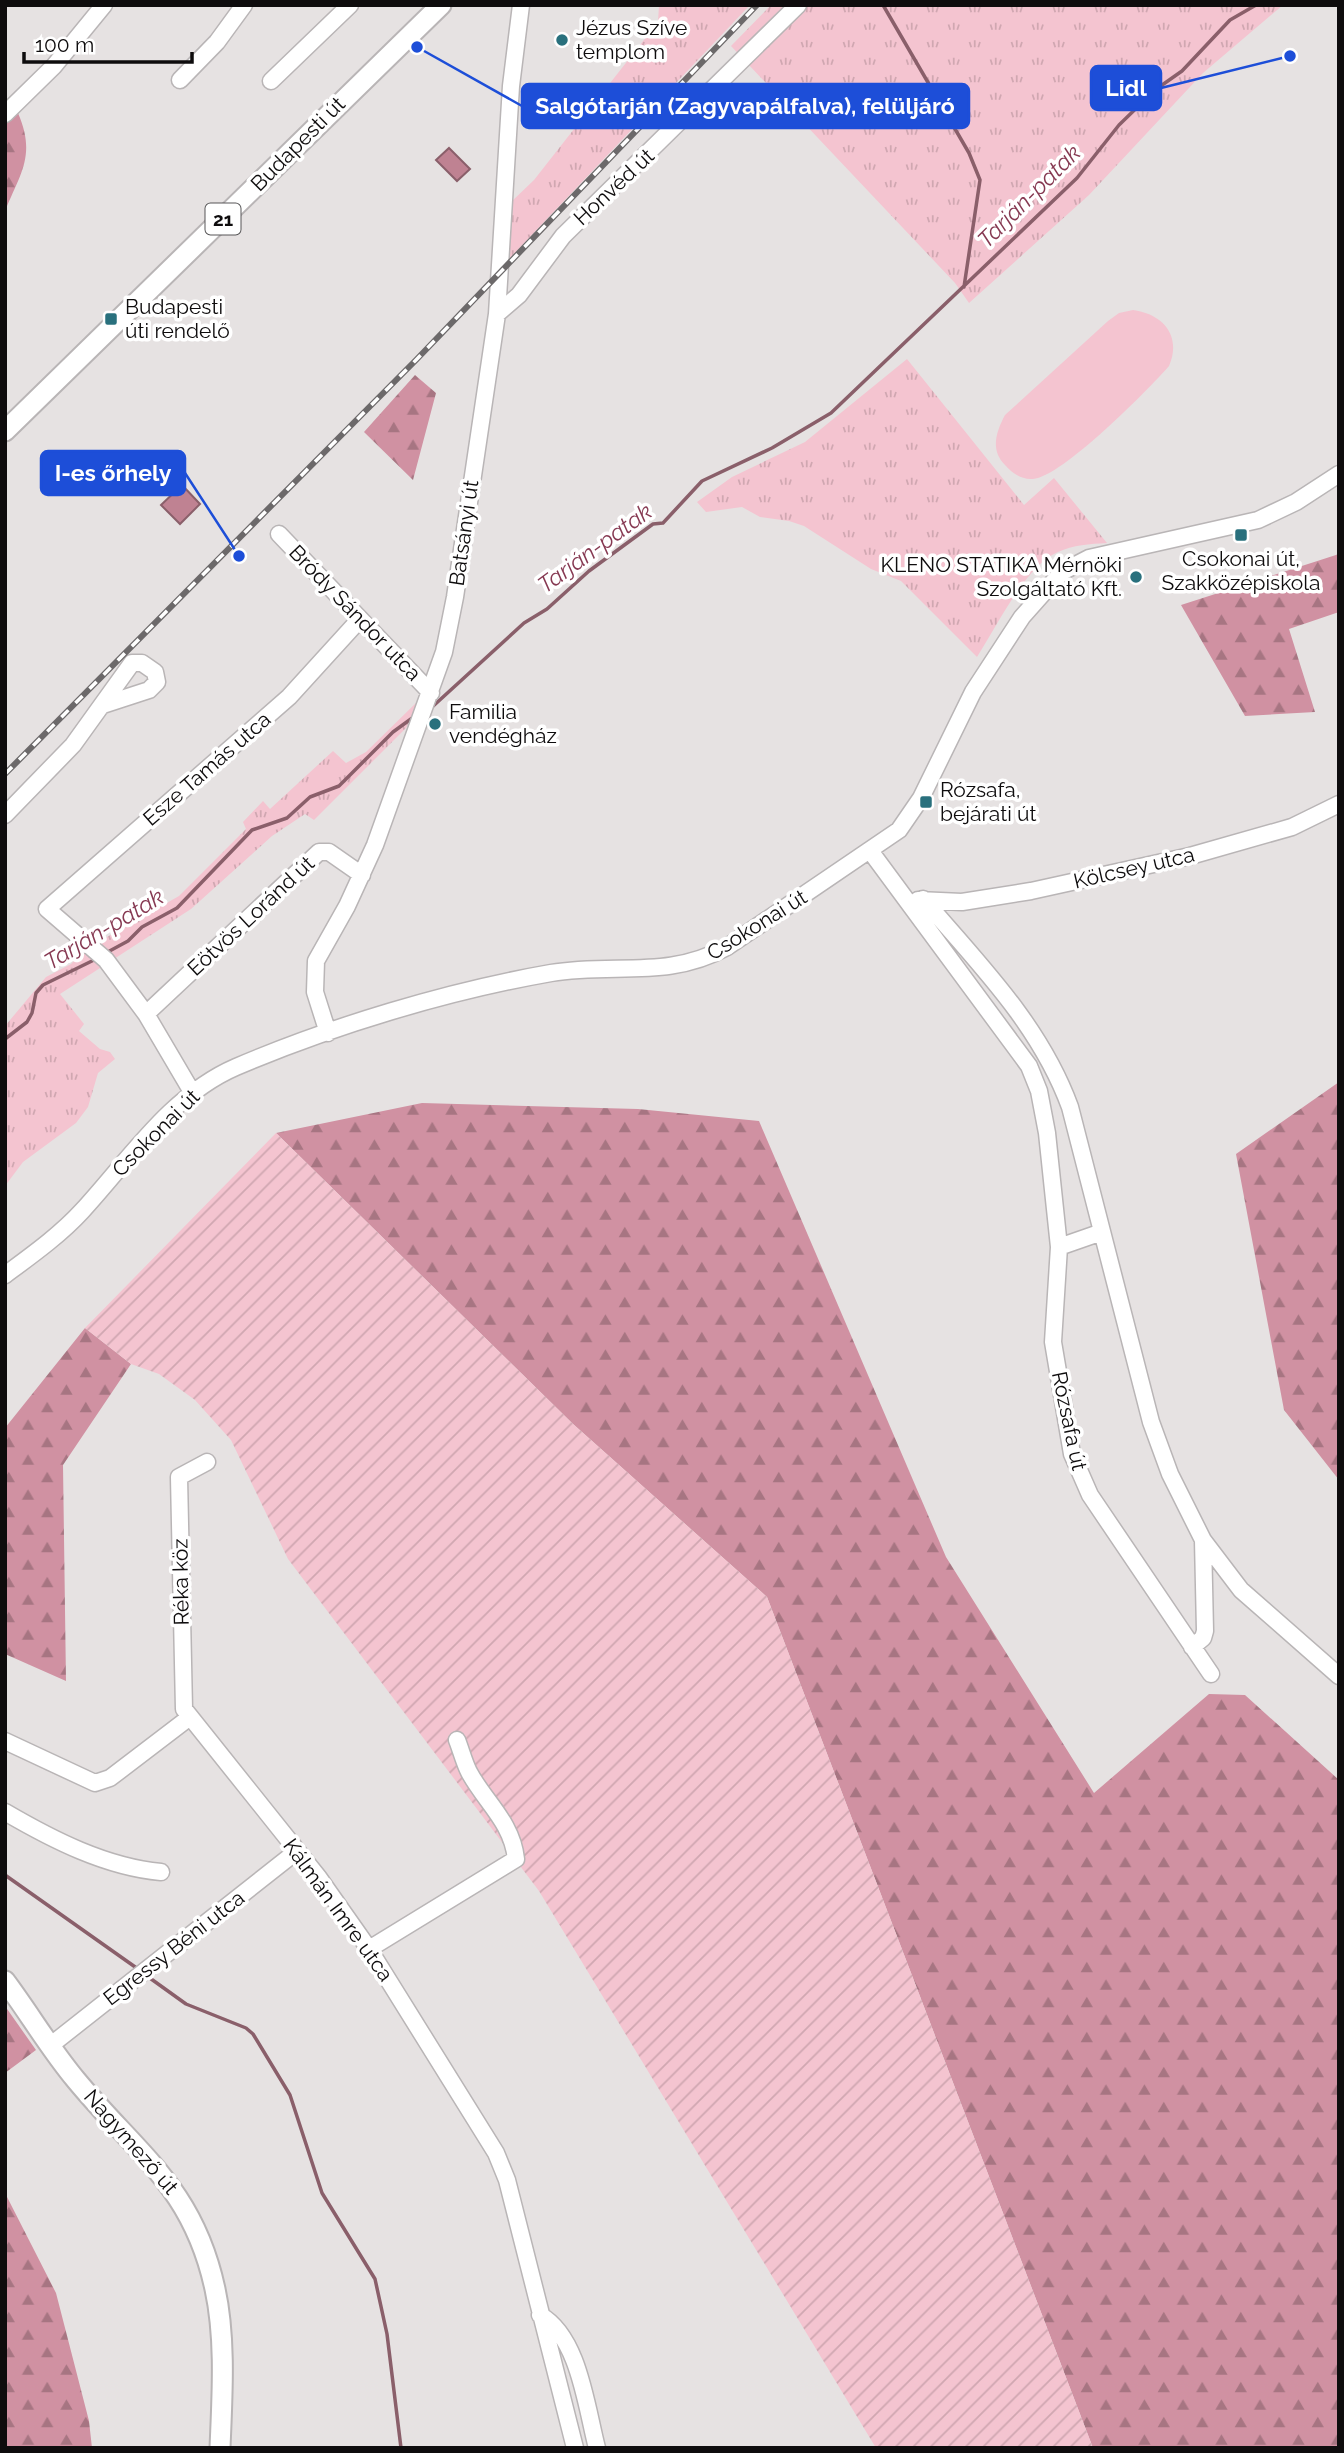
<svg xmlns="http://www.w3.org/2000/svg" width="1344" height="2453" font-family="Raleway,sans-serif">
  <style>
    .grass { fill: url(#grass-tufts) }
    .forest { fill: url(#forest-firs) }
    .garden { fill: url(#garden-furrows) }
    .pitch { fill: #f4c4d0 }
    .water { fill: #bf8292; stroke: #8a5f6a; stroke-width: 2 }
    .lines { fill: none; stroke-linecap: round; stroke-linejoin: round }
    .stream { stroke: #8a5f6a; stroke-width: 3.5 }
    .minor-casing { stroke: #b9b5b6; stroke-width: 19 }
    .major-casing { stroke: #b9b5b6; stroke-width: 23 }
    .minor { stroke: #fff; stroke-width: 16 }
    .major { stroke: #fff; stroke-width: 19 }
    .rail-casing { stroke: #6c696a; stroke-width: 6 }
    .rail { stroke: #fff; stroke-width: 3.5; stroke-dasharray: 10; stroke-linecap: butt }
    .poi-dot { fill: #29707d; stroke: #fff; stroke-width: 2.5 }
    .labels { text-anchor: middle; stroke-width: 7; stroke-linejoin: round; paint-order: stroke }
    .shield { fill: #fff; stroke: #565556; stroke-width: 2 }
    .shield-label { font-size: 19px; font-weight: bold; fill: #0e0c0d }
    .poi-label { font-size: 21px; fill: #0e0c0d; stroke: #fff; text-anchor: start }
    .street-label { font-size: 21px; fill: #0e0c0d; stroke: #fff }
    .water-label { font-size: 23px; font-style: italic; fill: #863952; stroke: #fff }
    .leader { fill: none; stroke: #1d4ed8; stroke-width: 2.5 }
    .callout-dot { fill: #1d4ed8; stroke: #fff; stroke-width: 2.5 }
    .callout { fill: #1d4ed8; stroke: #1d4ed8; stroke-width: 2.5 }
    .callout-label { font-size: 23px; text-anchor: middle; font-weight: bold; fill: #fff }
  </style>
  <defs>
    <pattern id="grass-tufts" width="24" height="20" patternUnits="userSpaceOnUse" patternTransform="scale(1.75)"><rect width="24" height="20" fill="#f4c4d0"/><path d="M3 7l-1-3M5 7V3M7 7l1-3M15 17l-1-3M17 17v-4M19 17l1-3" fill="none" stroke="#d0a7b1"/></pattern>
    <pattern id="forest-firs" width="22" height="20" patternUnits="userSpaceOnUse" patternTransform="scale(1.75)"><rect width="22" height="20" fill="#d091a2"/><path d="M5 1l3.5 6h-7zM16 11l3.5 6h-7z" fill="#a77582"/></pattern>
    <pattern id="garden-furrows" width="10" height="10" patternUnits="userSpaceOnUse" patternTransform="scale(1.75)"><rect width="10" height="10" fill="#f4c4d0"/><path d="M-1 1l2-2M0 10L10 0M9 11l2-2" fill="none" stroke="#d0a7b1"/></pattern>
  </defs>
  <rect width="100%" height="100%" fill="#e6e2e2"/>
  <!-- grass -->
  <path class="grass" d="M 659,5 L 750,5 L 508,260 L 510,203 L 534,180 L 658,22 Z
    M 771,5 L 1283,5 L 1203,73 L 1089,195 L 969,303 L 955,283 L 731,46 Z
    M 907,359 L 1024,505 L 1054,478 L 1107,543 C 1090,544 1073,545 1058,552 C 1026,565 996,628 977,657 L 901,581 L 871,569 L 804,526 L 789,521 L 760,517 L 742,507 L 706,512 L 697,502 L 732,477 L 805,442 Z
    M 420,699 L 406,728 L 314,820 L 305,814 L 272,836 L 191,909 L 60,994 L 84,1024 L 79,1031 L 100,1049 L 110,1052 L 115,1059 L 98,1073 L 88,1107 L 76,1123 L 23,1162 L 5,1186 L 5,1026 L 46,977 L 71,964 L 84,950 L 179,896 L 246,829 L 243,822 L 263,801 L 270,809 L 333,751 L 346,763 L 366,752 Z"/>
  <!-- forest -->
  <path class="forest" d="M 18,113 C 36,155 21,172 5,211 L 5,124 Z
    M 415,375 L 436,393 L 413,480 L 364,432 Z
    M 1339,554 L 1339,612 L 1289,629 L 1315,712 L 1245,716 L 1181,605 Z
    M 1339,1082 L 1339,1480 L 1284,1410 L 1236,1154 Z
    M 422,1103 L 638,1109 L 759,1121 L 946,1557 L 1094,1793 L 1209,1694 L 1245,1695 L 1339,1780 L 1339,2448 L 1093,2448 L 767,1597 L 573,1424 L 276,1133 Z
    M 85,1328 L 131,1364 L 63,1465 L 66,1681 L 5,1654 L 5,1428 Z
    M 5,2006 L 36,2050 L 5,2073 Z
    M 5,2193 L 56,2293 L 89,2421 L 92,2448 L 5,2448 Z"/>
  <!-- garden -->
  <path class="garden" d="M 276,1133 L 573,1424 L 767,1597 L 1093,2448 L 876,2448 L 539,1891 L 288,1559 L 231,1440 L 195,1400 L 159,1374 L 131,1364 L 85,1328 Z"/>
  <!-- pitch -->
  <path class="pitch" d="M 1133,310 C 1163,314 1182,336 1169,366 C 1148,390 1062,477 1033,479 C 1022,480 1012,473 1005,465 C 990,450 996,432 1005,415 L 1108,321 L 1119,313 Z"/>
  <!-- water -->
  <path class="water" d="M 449,148 L 470,169 L 457,181 L 436,160 Z
    M 182,485 L 200,504 L 180,524 L 161,505 Z"/>
  <g class="lines">
    <!-- stream -->
    <path class="stream" d="M 883,5 L 969,153 L 980,180 L 964,287
      M 431,708 L 524,623 L 547,609 L 589,571 L 653,524 L 663,523 L 702,481 L 772,448 L 831,413 L 1077,178 L 1119,125 L 1155,90 L 1182,71 L 1230,20 L 1256,5
      M 104,954 L 128,941 L 142,927 L 177,908 L 252,830 L 287,818 L 310,797 L 339,786 L 393,732 L 415,716
      M 5,1039 L 27,1022 L 32,1013 L 36,993 L 43,985 L 98,958
      M 5,1875 L 138,1969
      M 147,1976 L 186,2004 L 246,2028 L 253,2034 L 290,2095 L 322,2193 L 375,2279 L 387,2334 L 401,2448"/>
    <defs>
      <path id="minor" d="M 180,80 L 217,42 L 244,5
        M 271,81 L 350,5
        M 5,114 L 54,66 L 104,5
        M 497,314 L 519,295 L 563,236 L 798,5
        M 279,534 L 431,693
        M 5,815 L 73,745 L 132,663 L 142,663 L 155,672 L 157,682 L 149,690 L 103,705
        M 871,852 L 1029,1066 L 1039,1091 L 1047,1133 L 1059,1247 L 1053,1342 L 1072,1454 L 1090,1495 L 1211,1674
        M 923,899 C 979,964 1040,1025 1070,1107 L 1151,1422 L 1170,1474 L 1203,1540 L 1241,1590 L 1339,1676
        M 918,900 L 962,902 L 1031,891 L 1190,856 L 1292,827 L 1339,804
        M 146,1014 L 319,852 L 329,852 L 362,875
        M 328,1033 L 315,992 L 316,961 L 347,906 L 375,845 L 444,652 L 455,597 L 497,314 L 511,86 L 521,5
        M 192,1092 L 146,1014 L 106,960 L 47,909 L 289,697 L 360,619
        M 1059,1247 L 1102,1232
        M 5,1275 C 32,1255 60,1235 82,1211 C 129,1160 171,1095 236,1067 C 332,1026 448,991 551,973 C 614,962 667,980 727,947 L 899,830 L 921,798 L 973,692 L 1022,617 L 1062,572 L 1089,558 L 1258,520 L 1296,502 L 1339,474
        M 207,1462 L 179,1477 L 184,1709 L 319,1878 L 369,1949 L 496,2153 L 507,2180 L 575,2448
        M 1192,1647 L 1203,1638 L 1205,1631 L 1203,1540
        M 5,1741 L 95,1783 L 110,1778 L 190,1717
        M 5,1812 C 53,1840 106,1867 161,1872
        M 369,1949 L 516,1859 C 512,1822 485,1802 469,1772 C 464,1762 461,1750 457,1740
        M 51,2045 L 297,1851
        M 540,2315 C 579,2337 586,2406 597,2448"/>
      <path id="major" d="M 5,431 L 441,5
        M 5,1981 C 29,2013 50,2049 76,2080 C 137,2154 193,2187 215,2289 C 226,2339 222,2397 220,2448"/>
    </defs>
    <!-- minor casing -->
    <use href="#minor" class="minor-casing"/>
    <!-- major casing -->
    <use href="#major" class="major-casing"/>
    <!-- minor -->
    <use href="#minor" class="minor"/>
    <!-- major -->
    <use href="#major" class="major"/>
    <defs>
      <path id="rail" d="M 5,774 L 416,360 L 757,5"/>
    </defs>
    <!-- rail casing -->
    <use href="#rail" class="rail-casing"/>
    <!-- rail -->
    <use href="#rail" class="rail"/>
  </g>
  <!-- markers -->
  <g class="poi-dot">
    <circle cx="562" cy="40" r="7"/>
    <rect x="104" y="312" width="14" height="14" rx="3.5"/>
    <rect x="1234" y="528" width="14" height="14" rx="3.5"/>
    <circle cx="1136" cy="577" r="7"/>
    <circle cx="435" cy="724" r="7"/>
    <rect x="919" y="795" width="14" height="14" rx="3.5"/>
  </g>
  <g class="labels">
    <!-- shield labels -->
    <rect class="shield" x="205.5" y="203.5" width="35" height="31" rx="5"/>
    <g class="shield-label">
      <text x="223" y="226">21</text>
    </g>
    <!-- poi labels -->
    <g class="poi-label">
      <text x="576" y="35">Jézus Szíve<tspan x="576" dy="24">templom</tspan></text>
      <text x="125" y="314">Budapesti<tspan x="125" dy="24">úti rendelő</tspan></text>
      <text x="1241" y="566" text-anchor="middle">Csokonai út,<tspan x="1241" dy="24">Szakközépiskola</tspan></text>
      <text x="1122" y="572" text-anchor="end">KLENO STATIKA Mérnöki<tspan x="1122" dy="24">Szolgáltató Kft.</tspan></text>
      <text x="449" y="719">Familia<tspan x="449" dy="24">vendégház</tspan></text>
      <text x="940" y="797">Rózsafa,<tspan x="940" dy="24">bejárati út</tspan></text>
    </g>
    <!-- street labels -->
    <g class="street-label">
      <text transform="translate(298 144) rotate(-45)" y="7">Budapesti út</text>
      <text transform="translate(614 187) rotate(-43)" y="7">Honvéd út</text>
      <text transform="translate(464 533) rotate(-82)" y="7">Batsányi út</text>
      <text transform="translate(355 613) rotate(46)" y="7">Bródy Sándor utca</text>
      <text transform="translate(207 769) rotate(-41)" y="7">Esze Tamás utca</text>
      <text transform="translate(1134 868) rotate(-13)" y="7">Kölcsey utca</text>
      <text transform="translate(251 916) rotate(-43)" y="7">Eötvös Loránd út</text>
      <text transform="translate(757 925) rotate(-32)" y="7">Csokonai út</text>
      <text transform="translate(156 1133) rotate(-45)" y="7">Csokonai út</text>
      <text transform="translate(1069 1421) rotate(78)" y="7">Rózsafa út</text>
      <text transform="translate(181 1582) rotate(-91)" y="7">Réka köz</text>
      <text transform="translate(338 1910) rotate(54)" y="7">Kálmán Imre utca</text>
      <text transform="translate(174 1948) rotate(-38)" y="7">Egressy Béni utca</text>
      <text transform="translate(131 2142) rotate(49)" y="7">Nagymező út</text>
    </g>
    <!-- water labels -->
    <g class="water-label">
      <text transform="translate(1029 196) rotate(-45)" y="8">Tarján-patak</text>
      <text transform="translate(595 548) rotate(-36)" y="8">Tarján-patak</text>
      <text transform="translate(104 929) rotate(-31)" y="8">Tarján-patak</text>
    </g>
  </g>
  <!-- callouts -->
  <path class="leader" d="M1290 56L1161 88M417 47L522 106M239 556L185 473"/>
  <g class="callout-dot">
    <circle cx="1290" cy="56" r="7"/>
    <circle cx="417" cy="47" r="7"/>
    <circle cx="239" cy="556" r="7"/>
  </g>
  <g class="callout">
    <rect x="1091" y="66" width="70" height="44" rx="7"/>
    <rect x="522" y="84" width="447" height="44" rx="7"/>
    <rect x="41" y="451" width="144" height="44" rx="7"/>
  </g>
  <g class="callout-label">
    <text x="1126" y="96">Lidl</text>
    <text x="745" y="114">Salgótarján (Zagyvapálfalva), felüljáró</text>
    <text x="113" y="481">I-es őrhely</text>
  </g>
  <!-- border -->
  <rect width="1344" height="2453" fill="none" stroke="#0e0c0d" stroke-width="14"/>
  <!-- scale -->
  <path d="M24 52v10h168v-10" fill="none" stroke="#0e0c0d" stroke-width="3.5"/>
  <text x="35" y="52" font-size="21" fill="#0e0c0d" stroke="#ffffff" stroke-width="5" paint-order="stroke">100 m</text>
</svg>
